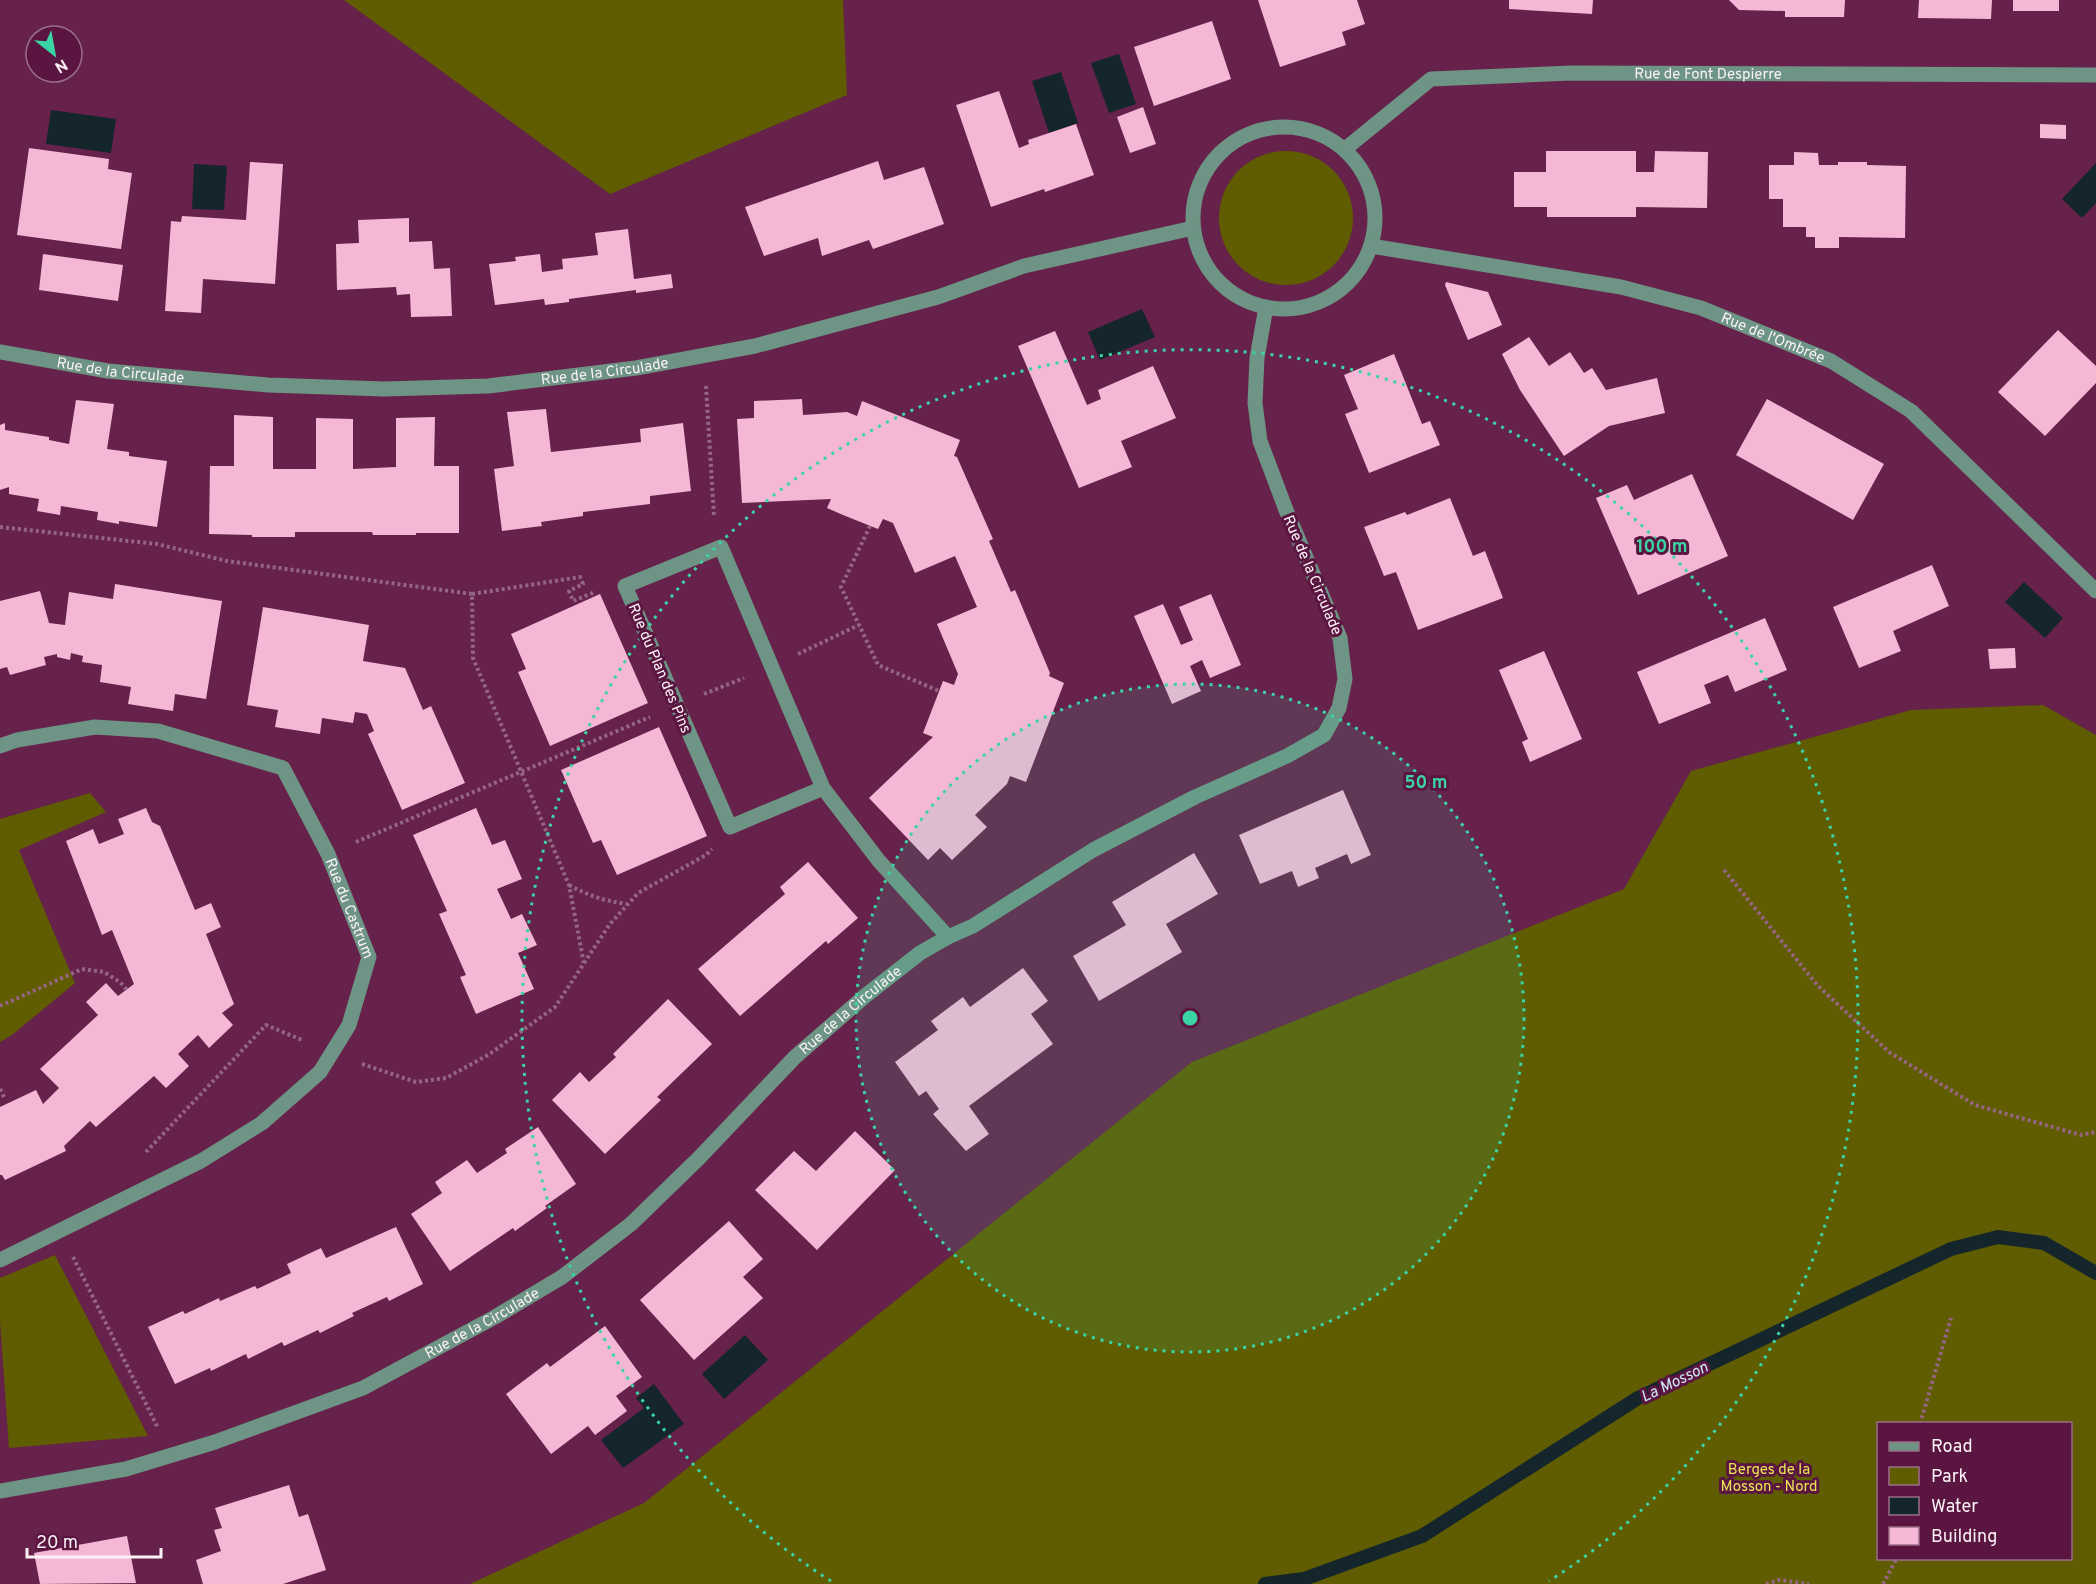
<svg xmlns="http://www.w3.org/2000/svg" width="2096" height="1584" font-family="Overpass,sans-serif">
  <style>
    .green { fill: #5f5c01; fill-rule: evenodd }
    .water { fill: #14252c }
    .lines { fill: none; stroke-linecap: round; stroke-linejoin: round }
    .stream { stroke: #14252c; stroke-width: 14 }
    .building { fill: #f4b8d6 }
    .path { stroke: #966582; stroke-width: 4; stroke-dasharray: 3 3; stroke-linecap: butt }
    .minor { stroke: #6d9484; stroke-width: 15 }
    .ring { fill: none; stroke: #3bd4a4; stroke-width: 3; stroke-dasharray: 3 6 }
    .labels { text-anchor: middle; stroke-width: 6; stroke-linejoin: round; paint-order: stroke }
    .street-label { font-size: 15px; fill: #faf1f5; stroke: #5a1640 }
    .park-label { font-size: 15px; fill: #eae555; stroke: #5a1640 }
    .water-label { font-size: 16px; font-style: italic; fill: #cfe9f6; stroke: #5a1640 }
    .centre { fill: #3bd4a4; stroke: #5a1640; stroke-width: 3 }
    .ring-label { font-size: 18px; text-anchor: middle; font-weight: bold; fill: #3bd4a4; stroke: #5a1640; stroke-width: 6; stroke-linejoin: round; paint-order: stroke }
  </style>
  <rect width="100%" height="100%" fill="#66224a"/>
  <!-- green -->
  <path class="green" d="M 344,0 L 843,0 L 847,95 L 610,194 Z
    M1219 218a67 67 0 1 1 134 0a67 67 0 1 1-134 0Z
    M 2043,705 L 2096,735 L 2096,1584 L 470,1584 L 644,1503 L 1192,1062 L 1624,889 L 1691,771 L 1911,710 ZM 1878,1424 L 2070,1424 L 2070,1558 L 1878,1558 Z
    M 90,793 L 106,812 L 19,850 L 75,983 L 12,1035 L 0,1042 L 0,819 Z
    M 55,1255 L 148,1436 L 9,1448 L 0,1321 L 0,1278 Z"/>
  <!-- water -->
  <path class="water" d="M 1119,54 L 1136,104 L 1109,113 L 1091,63 Z
    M 1061,72 L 1078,123 L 1049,133 L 1032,81 Z
    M 51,110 L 116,119 L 111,153 L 46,144 Z
    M 2096,163 L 2096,203 L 2082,218 L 2062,199 Z
    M 194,164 L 227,166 L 224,210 L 192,209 Z
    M 1142,309 L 1155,337 L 1100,360 L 1088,332 Z
    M 2024,582 L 2063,618 L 2045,638 L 2005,602 Z
    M 745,1335 L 768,1360 L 724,1399 L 702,1374 Z
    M 654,1384 L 684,1424 L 623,1468 L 601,1440 L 644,1408 L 636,1398 Z"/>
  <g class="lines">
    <!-- stream -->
    <path class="stream" d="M 1265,1584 L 1304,1579 L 1422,1536 L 1638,1398 L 1951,1249 L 1998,1237 L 2044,1243 L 2096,1273"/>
  </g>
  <!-- building -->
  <path class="building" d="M 1258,0 L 1357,0 L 1365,24 L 1342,32 L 1346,45 L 1280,67 Z
    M 1509,0 L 1593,0 L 1592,14 L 1509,9 Z
    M 1729,0 L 1845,0 L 1844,17 L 1785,17 L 1785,11 L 1739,10 Z
    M 1919,0 L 1992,0 L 1991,19 L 1918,18 Z
    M 2013,0 L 2059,0 L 2059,11 L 2013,11 Z
    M 1212,21 L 1231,79 L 1154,106 L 1134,47 Z
    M 999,91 L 1019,148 L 1029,144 L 1028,140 L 1076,124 L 1094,175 L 1045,192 L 1044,189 L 991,207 L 956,105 Z
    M 1143,107 L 1156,144 L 1130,153 L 1117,117 Z
    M 2040,124 L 2066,125 L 2066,139 L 2040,138 Z
    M 29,148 L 109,159 L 108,169 L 132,173 L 121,249 L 17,235 Z
    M 1546,151 L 1636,151 L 1636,172 L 1654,172 L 1655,151 L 1708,152 L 1707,208 L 1636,207 L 1636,217 L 1547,217 L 1547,207 L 1514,207 L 1514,172 L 1546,172 Z
    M 1794,152 L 1818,153 L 1819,165 L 1838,165 L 1838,162 L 1867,162 L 1867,165 L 1906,166 L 1905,238 L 1839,237 L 1839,248 L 1815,248 L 1815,237 L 1806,237 L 1806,227 L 1783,227 L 1783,199 L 1769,199 L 1769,165 L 1794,165 Z
    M 878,161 L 884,180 L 924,167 L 944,224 L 873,249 L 869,240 L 822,256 L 818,238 L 764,256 L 745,207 Z
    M 250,162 L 283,164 L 275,284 L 203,279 L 201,313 L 165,311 L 171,221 L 181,222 L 182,216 L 246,220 Z
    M 409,218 L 409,242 L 432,241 L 434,269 L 450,268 L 452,316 L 411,317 L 410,294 L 397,295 L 396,287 L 337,290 L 336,244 L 359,243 L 358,220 Z
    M 628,229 L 634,279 L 671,274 L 673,288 L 636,293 L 636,290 L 569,299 L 569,302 L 545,305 L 544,299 L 495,305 L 489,264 L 516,261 L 515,257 L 540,254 L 542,272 L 563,269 L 562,259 L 598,255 L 595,233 Z
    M 43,254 L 123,265 L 118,301 L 39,290 Z
    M 1446,282 L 1488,292 L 1502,325 L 1468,340 L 1445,285 Z
    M 2058,330 L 2096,366 L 2096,383 L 2045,436 L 1998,392 Z
    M 1055,331 L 1087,405 L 1101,399 L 1098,390 L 1153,366 L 1176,418 L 1121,441 L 1132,467 L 1079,488 L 1018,346 Z
    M 1529,337 L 1549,366 L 1570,352 L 1584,373 L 1592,368 L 1606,390 L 1657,378 L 1665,413 L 1609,426 L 1564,456 L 1520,390 L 1502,354 Z
    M 1394,354 L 1422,424 L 1430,421 L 1440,445 L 1369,473 L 1345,414 L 1358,409 L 1344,375 Z
    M 802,399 L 803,415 L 847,412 L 857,416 L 862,401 L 960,440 L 954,456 L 957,457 L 993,539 L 989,541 L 1011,592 L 1015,590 L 1050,673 L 1049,676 L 1064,683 L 1026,782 L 1010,776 L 1007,784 L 975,815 L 987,827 L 952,860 L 940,848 L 928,860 L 869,798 L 933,737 L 923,733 L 943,681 L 954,685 L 958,674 L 937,624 L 977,607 L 955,556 L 915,573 L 893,523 L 883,519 L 878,529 L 843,515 L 827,508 L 831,499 L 742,503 L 737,419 L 754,418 L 754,401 Z
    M 1767,399 L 1884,464 L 1853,520 L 1736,455 Z
    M 76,400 L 114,404 L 107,449 L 129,452 L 129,456 L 167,461 L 157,527 L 119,521 L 119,524 L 97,520 L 98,512 L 61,506 L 60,515 L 37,511 L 39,499 L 9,494 L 9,487 L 0,490 L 0,425 L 5,423 L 5,430 L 49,437 L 49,440 L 69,444 Z
    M 546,409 L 551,452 L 641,442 L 640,429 L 683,423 L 691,491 L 650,496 L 650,504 L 583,512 L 583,516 L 541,522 L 542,526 L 502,531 L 494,469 L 514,466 L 507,412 Z
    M 234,415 L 273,417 L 273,469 L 316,469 L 316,418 L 353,419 L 353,469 L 396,467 L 396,418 L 435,417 L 434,466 L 459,466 L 459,533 L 416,533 L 416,535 L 373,535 L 372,532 L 295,532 L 295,537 L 252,537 L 252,535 L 209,534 L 210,466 L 234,466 Z
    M 1692,474 L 1728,556 L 1638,595 L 1596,498 L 1627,485 L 1634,500 Z
    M 1450,498 L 1473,556 L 1485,551 L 1503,598 L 1418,630 L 1396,572 L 1384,576 L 1364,527 L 1405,512 L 1407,515 Z
    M 1932,565 L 1949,606 L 1893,631 L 1901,651 L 1859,668 L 1833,607 Z
    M 115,584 L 222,601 L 206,699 L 175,694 L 173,711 L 128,704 L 131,687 L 100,682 L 102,665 L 82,662 L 83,656 L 71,653 L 70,660 L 57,657 L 57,654 L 44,657 L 46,665 L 10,675 L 7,667 L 0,669 L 0,601 L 40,591 L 49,623 L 65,625 L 69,592 L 113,599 Z
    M 600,594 L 648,703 L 550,746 L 518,672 L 526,669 L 511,634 Z
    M 1211,594 L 1241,665 L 1210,678 L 1202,660 L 1190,666 L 1201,691 L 1172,704 L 1134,616 L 1163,604 L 1181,645 L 1193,640 L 1179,607 Z
    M 263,607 L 369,625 L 363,661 L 405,668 L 423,710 L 431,706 L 465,783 L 402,810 L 368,734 L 374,731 L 367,714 L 355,712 L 353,723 L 322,718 L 320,734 L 275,727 L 278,710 L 247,705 Z
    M 1765,618 L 1787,670 L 1735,692 L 1728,675 L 1704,685 L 1711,703 L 1659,724 L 1637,672 Z
    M 2015,648 L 2016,668 L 1990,669 L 1988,649 Z
    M 1544,651 L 1582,739 L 1530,762 L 1522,742 L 1528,739 L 1499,670 Z
    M 659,727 L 707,836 L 617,875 L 601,840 L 593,843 L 561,770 Z
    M 1343,790 L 1371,855 L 1351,864 L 1347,854 L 1315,868 L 1319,878 L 1298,887 L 1292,871 L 1260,884 L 1239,835 Z
    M 146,808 L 152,822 L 160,826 L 195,910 L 211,903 L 221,927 L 206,934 L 234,1004 L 222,1013 L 233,1025 L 209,1048 L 198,1035 L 178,1054 L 189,1066 L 166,1088 L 154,1076 L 96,1127 L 90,1121 L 64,1146 L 66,1151 L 5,1180 L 2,1175 L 0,1175 L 0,1107 L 36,1090 L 43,1104 L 59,1088 L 40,1069 L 98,1015 L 86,1002 L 106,983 L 118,996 L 134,984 L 112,930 L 102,935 L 66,841 L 93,829 L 99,844 L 124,834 L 118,819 Z
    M 476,808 L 492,845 L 505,840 L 522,879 L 497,889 L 511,919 L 522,914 L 537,945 L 518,953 L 534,989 L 476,1014 L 460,977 L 466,975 L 439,914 L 447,911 L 413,835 Z
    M 1194,853 L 1218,894 L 1166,924 L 1182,952 L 1099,1001 L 1073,956 L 1126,925 L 1112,902 Z
    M 808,862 L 858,918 L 828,944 L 826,941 L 740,1016 L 698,969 L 785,894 L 780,887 Z
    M 1023,968 L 1048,1001 L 1031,1014 L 1053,1044 L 969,1106 L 989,1134 L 966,1151 L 933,1114 L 939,1109 L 926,1091 L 919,1096 L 895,1062 L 938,1030 L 931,1021 L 963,997 L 970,1007 Z
    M 668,999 L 712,1044 L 657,1097 L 661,1100 L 605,1154 L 552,1100 L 580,1072 L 589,1082 L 616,1057 L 613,1054 Z
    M 538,1127 L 576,1184 L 545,1206 L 547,1208 L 515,1231 L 513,1228 L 450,1271 L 411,1214 L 442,1193 L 435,1182 L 467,1160 L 477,1173 L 507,1153 L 505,1149 Z
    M 855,1131 L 895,1170 L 817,1250 L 755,1190 L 794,1151 L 816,1171 Z
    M 729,1221 L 763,1259 L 743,1277 L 763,1298 L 694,1360 L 640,1300 Z
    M 396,1227 L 423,1284 L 389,1301 L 387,1297 L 352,1313 L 354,1316 L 320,1333 L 318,1330 L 284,1346 L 282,1342 L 248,1359 L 246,1354 L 211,1371 L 210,1368 L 175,1384 L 148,1327 L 183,1311 L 185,1314 L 219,1298 L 220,1301 L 255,1286 L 257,1289 L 291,1273 L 287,1264 L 321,1248 L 326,1258 Z
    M 605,1326 L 642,1377 L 616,1396 L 627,1411 L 595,1435 L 588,1426 L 551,1454 L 506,1394 L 547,1363 L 550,1367 Z
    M 289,1485 L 299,1517 L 308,1514 L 326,1570 L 283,1584 L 203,1584 L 196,1560 L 221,1551 L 214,1530 L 222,1528 L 215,1508 Z
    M 127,1536 L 136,1583 L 40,1584 L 34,1553 Z"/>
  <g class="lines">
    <!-- path -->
    <path class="path" d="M 706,386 L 714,516
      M 870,526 L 841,587 L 878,665 L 939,691
      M 0,527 L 157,544 L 227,561 L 472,594 L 473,658 L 569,885 L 584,964
      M 472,594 L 580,577 L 583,584 L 569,591 L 573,601 L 595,592
      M 798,654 L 859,625
      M 704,694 L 744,678
      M 356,842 L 650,717
      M 1724,870 L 1818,986 L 1889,1052 L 1975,1105 L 2081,1135 L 2096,1132
      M 569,885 C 589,896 605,901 627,904
      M 0,1006 L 82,969 L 104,972 L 120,982 L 127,990
      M 362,1064 L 416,1082 L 446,1078 L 488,1055 L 555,1007 L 610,924 L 638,893 L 706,855 L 712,849
      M 0,1089 L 4,1097
      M 146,1152 L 266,1025 L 302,1040
      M 73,1257 L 158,1428
      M 1920,1424 L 1951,1318
      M 1766,1584 L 1779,1580 L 1809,1584
      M 1883,1584 L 1897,1558"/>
    <!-- minor -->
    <g class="minor">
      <circle cx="1284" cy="218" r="91"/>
      <path id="s1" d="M 1345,149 L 1431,79 L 1572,73 L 2096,75"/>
      <path id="s2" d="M 1371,246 L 1621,287 L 1701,308 L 1831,361 L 1911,411 L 2096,591"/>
      <path id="s3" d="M 0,352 L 108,371 L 268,385 L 384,389 L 488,386 L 636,368 L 755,346 L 938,297 L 1024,266 L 1193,228"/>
      <path id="s4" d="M 0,746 L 17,740 L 95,727 L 158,731 L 283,768 L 328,854 L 369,957 L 349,1025 L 320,1072 L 262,1123 L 201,1161 L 0,1260"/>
      <path d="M 823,788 L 730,827 L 625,586 L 721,547 L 823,788 L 879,861 L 948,937"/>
      <path id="s5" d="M 0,1491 L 126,1469 L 215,1442 L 363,1388 L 495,1317 L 562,1277 L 631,1224 L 699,1158 L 795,1057 L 865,996 L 920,953 L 948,937 L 973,926 L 1093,850 L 1195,797 L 1287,756 L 1324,735 L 1339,708 L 1345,679 L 1340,638 L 1286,510 L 1260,441 L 1255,403 L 1257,358 L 1266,307"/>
    </g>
  </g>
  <!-- distance rings -->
  <circle cx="1190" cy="1018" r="334" fill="#3bd4a4" fill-opacity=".12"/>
  <g class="ring">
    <circle cx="1190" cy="1018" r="334"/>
    <path d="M831 1581A668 668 0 1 1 1549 1581"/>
  </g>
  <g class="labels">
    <!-- street labels -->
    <g class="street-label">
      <text dy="5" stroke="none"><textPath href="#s1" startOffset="388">Rue de Font Despierre</textPath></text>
      <text dy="5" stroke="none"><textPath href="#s2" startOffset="414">Rue de l'Ombrée</textPath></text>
      <text dy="5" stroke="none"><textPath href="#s3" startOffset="122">Rue de la Circulade</textPath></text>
      <text dy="5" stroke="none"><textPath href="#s3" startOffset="608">Rue de la Circulade</textPath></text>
      <text transform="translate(1313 575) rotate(67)" y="5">Rue de la Circulade</text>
      <text transform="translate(660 668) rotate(67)" y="5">Rue du Plan des Pins</text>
      <text dy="5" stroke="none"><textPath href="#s4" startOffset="446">Rue du Castrum</textPath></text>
      <text dy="5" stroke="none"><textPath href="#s5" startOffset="1000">Rue de la Circulade</textPath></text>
      <text dy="5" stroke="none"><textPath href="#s5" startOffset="514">Rue de la Circulade</textPath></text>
    </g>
    <!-- park labels -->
    <g class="park-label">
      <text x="1769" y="1474">Berges de la<tspan x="1769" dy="17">Mosson - Nord</tspan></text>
    </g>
    <!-- water labels -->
    <g class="water-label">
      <text transform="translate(1674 1381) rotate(-26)" y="6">La Mosson</text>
    </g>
  </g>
  <circle cx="1190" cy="1018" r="9" class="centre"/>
  <g class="ring-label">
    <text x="1662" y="552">100 m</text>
    <text x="1426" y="788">50 m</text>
  </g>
  <!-- legend -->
  <rect x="1877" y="1422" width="195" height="138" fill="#5a1640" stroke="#9a6e88" stroke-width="1.5"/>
  <rect x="1889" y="1442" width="30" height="9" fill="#6d9484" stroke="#9a6e88" stroke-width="1.5"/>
  <text x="1931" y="1452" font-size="18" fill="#faf1f5">Road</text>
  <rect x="1889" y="1467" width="30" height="18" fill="#5f5c01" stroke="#9a6e88" stroke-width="1.5"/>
  <text x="1931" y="1482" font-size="18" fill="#faf1f5">Park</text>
  <rect x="1889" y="1497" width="30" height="18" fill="#14252c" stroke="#9a6e88" stroke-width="1.5"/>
  <text x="1931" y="1512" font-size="18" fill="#faf1f5">Water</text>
  <rect x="1889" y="1527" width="30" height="18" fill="#f4b8d6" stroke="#9a6e88" stroke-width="1.5"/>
  <text x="1931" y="1542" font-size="18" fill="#faf1f5">Building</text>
  <!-- north arrow -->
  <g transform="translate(54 54) rotate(149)"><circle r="28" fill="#5a1640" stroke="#9a6e88" stroke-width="1.5"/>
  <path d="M0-4.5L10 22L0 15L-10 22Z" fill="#3bd4a4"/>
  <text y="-9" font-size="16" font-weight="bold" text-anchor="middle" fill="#faf1f5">N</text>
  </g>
  <!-- scale -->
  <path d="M27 1548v9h134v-9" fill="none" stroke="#faf1f5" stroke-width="3"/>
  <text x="36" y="1548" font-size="18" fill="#faf1f5" stroke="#5a1640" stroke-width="4.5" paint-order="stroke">20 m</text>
</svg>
